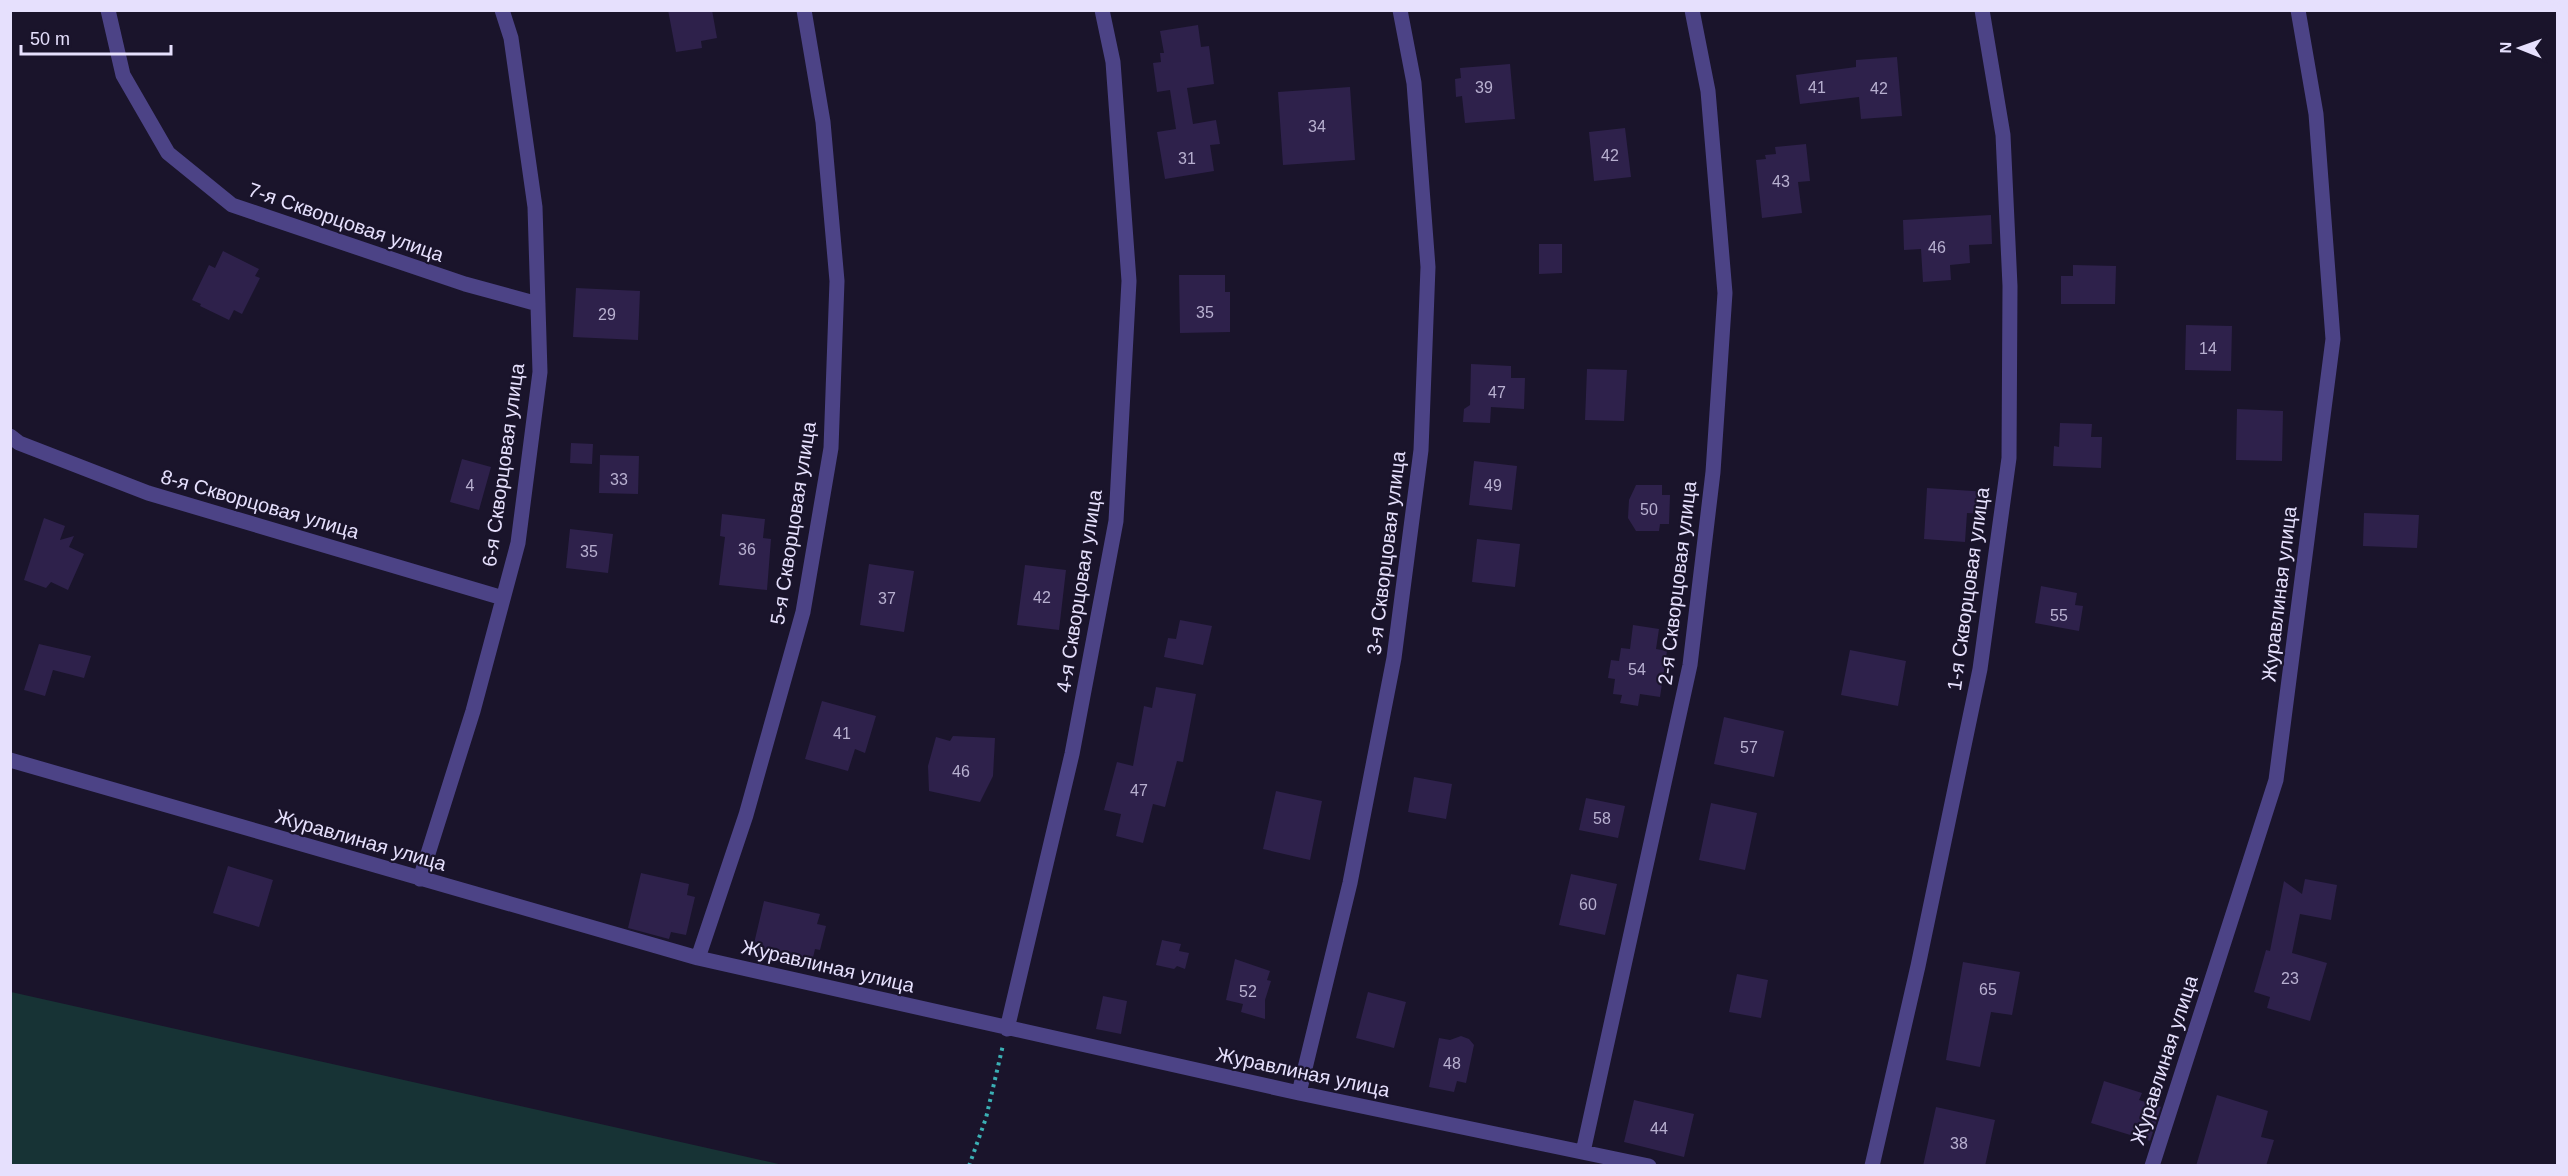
<svg xmlns="http://www.w3.org/2000/svg" width="2568" height="1176" font-family="Arial,sans-serif">
  <style>
    .green { fill: #173335 }
    .building { fill: #2e214b }
    .lines { fill: none; stroke-linecap: round; stroke-linejoin: round }
    .path { stroke: #3bb0b5; stroke-width: 4; stroke-dasharray: 3 4.5; stroke-linecap: butt }
    .minor { stroke: #4c4386; stroke-width: 15 }
    .labels { text-anchor: middle; stroke-width: 4.5; stroke-linejoin: round; paint-order: stroke }
    .number-label { font-size: 16px; fill: #b8b0d0 }
    .street-label { font-size: 20px; fill: #e6e0fd; stroke: #1a142b }
  </style>
  <rect width="100%" height="100%" fill="#1a142b"/>
  <!-- green -->
  <path class="green" d="M 11,992 L 783,1165 L 11,1165 Z"/>
  <!-- building -->
  <path class="building" d="M 668,10 L 712,10 L 717,38 L 701,41 L 702,48 L 676,52 Z
    M 1198,25 L 1201,47 L 1209,46 L 1214,84 L 1187,88 L 1193,124 L 1216,120 L 1220,144 L 1210,145 L 1214,171 L 1165,179 L 1157,132 L 1176,129 L 1170,90 L 1157,92 L 1153,63 L 1161,62 L 1160,53 L 1164,53 L 1160,31 Z
    M 1897,57 L 1902,116 L 1861,119 L 1859,97 L 1800,104 L 1796,75 L 1856,67 L 1856,60 Z
    M 1510,64 L 1515,119 L 1465,123 L 1462,96 L 1456,97 L 1455,79 L 1461,78 L 1460,68 Z
    M 1350,87 L 1355,160 L 1283,165 L 1278,92 Z
    M 1625,128 L 1631,177 L 1594,181 L 1589,132 Z
    M 1806,144 L 1810,181 L 1798,182 L 1802,213 L 1762,218 L 1756,160 L 1766,159 L 1765,155 L 1776,154 L 1775,147 Z
    M 1991,215 L 1992,244 L 1969,245 L 1970,263 L 1950,265 L 1951,280 L 1923,282 L 1921,249 L 1904,250 L 1903,220 Z
    M 1539,244 L 1562,244 L 1562,273 L 1539,274 Z
    M 223,251 L 259,269 L 255,276 L 260,278 L 242,314 L 234,310 L 229,320 L 200,306 L 201,304 L 192,300 L 209,265 L 215,268 Z
    M 2073,265 L 2116,266 L 2115,304 L 2061,304 L 2061,276 L 2073,276 Z
    M 1179,275 L 1225,275 L 1225,292 L 1230,292 L 1230,332 L 1180,333 Z
    M 576,288 L 640,291 L 638,340 L 573,337 Z
    M 2186,325 L 2232,326 L 2231,371 L 2185,370 Z
    M 1471,364 L 1511,366 L 1511,378 L 1525,378 L 1524,409 L 1491,407 L 1490,423 L 1463,422 L 1464,409 L 1470,405 Z
    M 1587,369 L 1627,370 L 1624,421 L 1585,420 Z
    M 2237,409 L 2283,411 L 2282,461 L 2236,460 Z
    M 2060,423 L 2092,424 L 2091,437 L 2102,437 L 2101,468 L 2053,466 L 2054,446 L 2059,447 Z
    M 571,443 L 593,444 L 592,464 L 570,463 Z
    M 600,455 L 639,456 L 638,494 L 599,493 Z
    M 462,459 L 491,467 L 479,510 L 450,502 Z
    M 1474,461 L 1517,466 L 1512,510 L 1469,505 Z
    M 1636,485 L 1662,485 L 1662,495 L 1670,495 L 1669,524 L 1660,524 L 1659,531 L 1636,531 L 1628,518 L 1629,500 Z
    M 1927,488 L 1988,492 L 1987,514 L 1967,513 L 1965,542 L 1924,539 Z
    M 2364,513 L 2419,515 L 2417,548 L 2363,546 Z
    M 722,514 L 765,519 L 763,538 L 771,539 L 767,590 L 719,585 L 725,537 L 720,536 Z
    M 44,518 L 65,526 L 60,540 L 74,536 L 69,547 L 84,554 L 68,590 L 51,582 L 46,588 L 24,580 Z
    M 570,529 L 613,534 L 608,573 L 566,568 Z
    M 1477,539 L 1520,544 L 1515,587 L 1472,582 Z
    M 869,564 L 914,571 L 904,632 L 860,625 Z
    M 1025,565 L 1066,570 L 1059,630 L 1017,625 Z
    M 2041,586 L 2077,593 L 2075,605 L 2083,606 L 2079,631 L 2035,623 Z
    M 1180,620 L 1212,626 L 1203,665 L 1164,657 L 1168,638 L 1176,639 Z
    M 1633,625 L 1659,629 L 1656,649 L 1667,651 L 1660,697 L 1640,694 L 1638,706 L 1620,703 L 1622,695 L 1613,694 L 1615,679 L 1608,678 L 1611,660 L 1619,661 L 1621,648 L 1630,649 Z
    M 39,644 L 91,656 L 84,678 L 53,670 L 45,696 L 24,690 Z
    M 1850,650 L 1906,661 L 1898,706 L 1841,695 Z
    M 1156,687 L 1196,694 L 1183,762 L 1177,761 L 1165,807 L 1153,804 L 1143,843 L 1116,836 L 1121,814 L 1104,810 L 1117,762 L 1133,766 L 1144,706 L 1152,708 Z
    M 822,701 L 876,716 L 865,753 L 855,749 L 848,771 L 805,759 Z
    M 1724,717 L 1784,731 L 1774,777 L 1714,764 Z
    M 953,736 L 995,738 L 993,776 L 980,802 L 929,791 L 928,766 L 936,737 L 950,741 Z
    M 1414,777 L 1452,784 L 1446,819 L 1408,812 Z
    M 1276,791 L 1322,801 L 1310,860 L 1263,849 Z
    M 1586,798 L 1625,806 L 1618,838 L 1579,830 Z
    M 1711,803 L 1757,813 L 1745,870 L 1699,860 Z
    M 228,866 L 273,880 L 259,927 L 213,913 Z
    M 641,873 L 689,884 L 687,895 L 695,897 L 686,935 L 671,932 L 669,939 L 628,928 Z
    M 1571,874 L 1617,884 L 1605,935 L 1559,925 Z
    M 2305,879 L 2337,885 L 2331,920 L 2300,914 L 2292,953 L 2327,963 L 2310,1021 L 2267,1008 L 2270,997 L 2254,992 L 2266,950 L 2270,951 L 2284,881 L 2302,894 Z
    M 764,901 L 820,914 L 817,924 L 826,926 L 820,950 L 815,949 L 811,966 L 752,952 Z
    M 1162,940 L 1181,944 L 1179,951 L 1189,953 L 1185,969 L 1177,966 L 1174,969 L 1156,965 Z
    M 1235,959 L 1270,971 L 1267,980 L 1271,981 L 1265,1000 L 1265,1019 L 1241,1012 L 1243,1004 L 1226,1000 Z
    M 1963,962 L 2020,972 L 2012,1015 L 1991,1012 L 1980,1067 L 1946,1060 Z
    M 1737,974 L 1768,980 L 1761,1018 L 1729,1012 Z
    M 1368,992 L 1406,1002 L 1394,1048 L 1356,1038 Z
    M 1103,996 L 1127,1001 L 1121,1034 L 1096,1029 Z
    M 1461,1036 L 1469,1039 L 1474,1045 L 1466,1083 L 1457,1081 L 1454,1092 L 1429,1087 L 1439,1038 L 1450,1040 Z
    M 2104,1081 L 2142,1093 L 2139,1100 L 2161,1107 L 2150,1141 L 2091,1123 Z
    M 2217,1095 L 2268,1111 L 2261,1137 L 2274,1140 L 2266,1166 L 2196,1166 Z
    M 1634,1100 L 1694,1114 L 1684,1157 L 1624,1142 Z
    M 1936,1107 L 1995,1120 L 1985,1166 L 1923,1166 Z"/>
  <g class="lines">
    <!-- path -->
    <path class="path" d="M 969,1166 L 986,1118 L 1003,1045"/>
    <!-- minor -->
    <path class="minor" d="M 108,10 L 123,75 L 168,153 L 232,205 L 465,284 L 538,304
      M 10,436 L 19,443 L 148,493 L 503,598
      M 10,760 L 698,958 L 1299,1093 L 1649,1166
      M 420,879 L 473,711 L 518,543 L 540,372 L 535,207 L 511,38 L 502,10
      M 698,958 L 746,815 L 803,612 L 831,448 L 837,281 L 823,122 L 804,10
      M 1007,1029 L 1072,754 L 1116,521 L 1129,281 L 1113,62 L 1102,10
      M 1299,1093 L 1350,883 L 1394,658 L 1421,450 L 1428,267 L 1414,83 L 1400,10
      M 1583,1152 L 1690,665 L 1713,472 L 1725,293 L 1708,91 L 1692,10
      M 1872,1166 L 1918,966 L 1980,669 L 2009,458 L 2010,286 L 2003,135 L 1982,10
      M 2152,1166 L 2276,780 L 2333,339 L 2316,114 L 2298,10"/>
  </g>
  <g class="labels">
    <!-- number labels -->
    <g class="number-label">
      <text x="1484" y="93">39</text>
      <text x="1817" y="93">41</text>
      <text x="1879" y="94">42</text>
      <text x="1317" y="132">34</text>
      <text x="1610" y="161">42</text>
      <text x="1187" y="164">31</text>
      <text x="1781" y="187">43</text>
      <text x="1937" y="253">46</text>
      <text x="1205" y="318">35</text>
      <text x="607" y="320">29</text>
      <text x="2208" y="354">14</text>
      <text x="1497" y="398">47</text>
      <text x="619" y="485">33</text>
      <text x="470" y="491">4</text>
      <text x="1493" y="491">49</text>
      <text x="1649" y="515">50</text>
      <text x="747" y="555">36</text>
      <text x="589" y="557">35</text>
      <text x="1042" y="603">42</text>
      <text x="887" y="604">37</text>
      <text x="2059" y="621">55</text>
      <text x="1637" y="675">54</text>
      <text x="842" y="739">41</text>
      <text x="1749" y="753">57</text>
      <text x="961" y="777">46</text>
      <text x="1139" y="796">47</text>
      <text x="1602" y="824">58</text>
      <text x="1588" y="910">60</text>
      <text x="2290" y="984">23</text>
      <text x="1988" y="995">65</text>
      <text x="1248" y="997">52</text>
      <text x="1452" y="1069">48</text>
      <text x="1659" y="1134">44</text>
      <text x="1959" y="1149">38</text>
    </g>
    <!-- street labels -->
    <g class="street-label">
      <text transform="translate(346 222) rotate(19)" y="7">7-я Скворцовая улица</text>
      <text transform="translate(503 465) rotate(-82)" y="7">6-я Скворцовая улица</text>
      <text transform="translate(260 504) rotate(16)" y="7">8-я Скворцовая улица</text>
      <text transform="translate(793 523) rotate(-81)" y="7">5-я Скворцовая улица</text>
      <text transform="translate(1386 553) rotate(-83)" y="7">3-я Скворцовая улица</text>
      <text transform="translate(1677 583) rotate(-83)" y="7">2-я Скворцовая улица</text>
      <text transform="translate(1968 589) rotate(-82)" y="7">1-я Скворцовая улица</text>
      <text transform="translate(1079 591) rotate(-81)" y="7">4-я Скворцовая улица</text>
      <text transform="translate(2279 594) rotate(-83)" y="7">Журавлиная улица</text>
      <text transform="translate(361 840) rotate(16)" y="7">Журавлиная улица</text>
      <text transform="translate(828 966) rotate(13)" y="7">Журавлиная улица</text>
      <text transform="translate(2164 1060) rotate(-72)" y="7">Журавлиная улица</text>
      <text transform="translate(1303 1072) rotate(12)" y="7">Журавлиная улица</text>
    </g>
  </g>
  <!-- border -->
  <rect width="2568" height="1176" fill="none" stroke="#e6e0fd" stroke-width="24"/>
  <!-- north arrow -->
  <g transform="translate(2520 48) rotate(271)" stroke="#1a142b" stroke-width="4.5" paint-order="stroke">
  <path d="M0-4.5L10 22L0 15L-10 22Z" fill="#e6e0fd"/>
  <text y="-9" font-size="16" font-weight="bold" text-anchor="middle" fill="#e6e0fd">N</text>
  </g>
  <!-- scale -->
  <path d="M21 45v9h150v-9" fill="none" stroke="#e6e0fd" stroke-width="3"/>
  <text x="30" y="45" font-size="18" fill="#e6e0fd" stroke="#1a142b" stroke-width="4.5" paint-order="stroke">50 m</text>
</svg>
